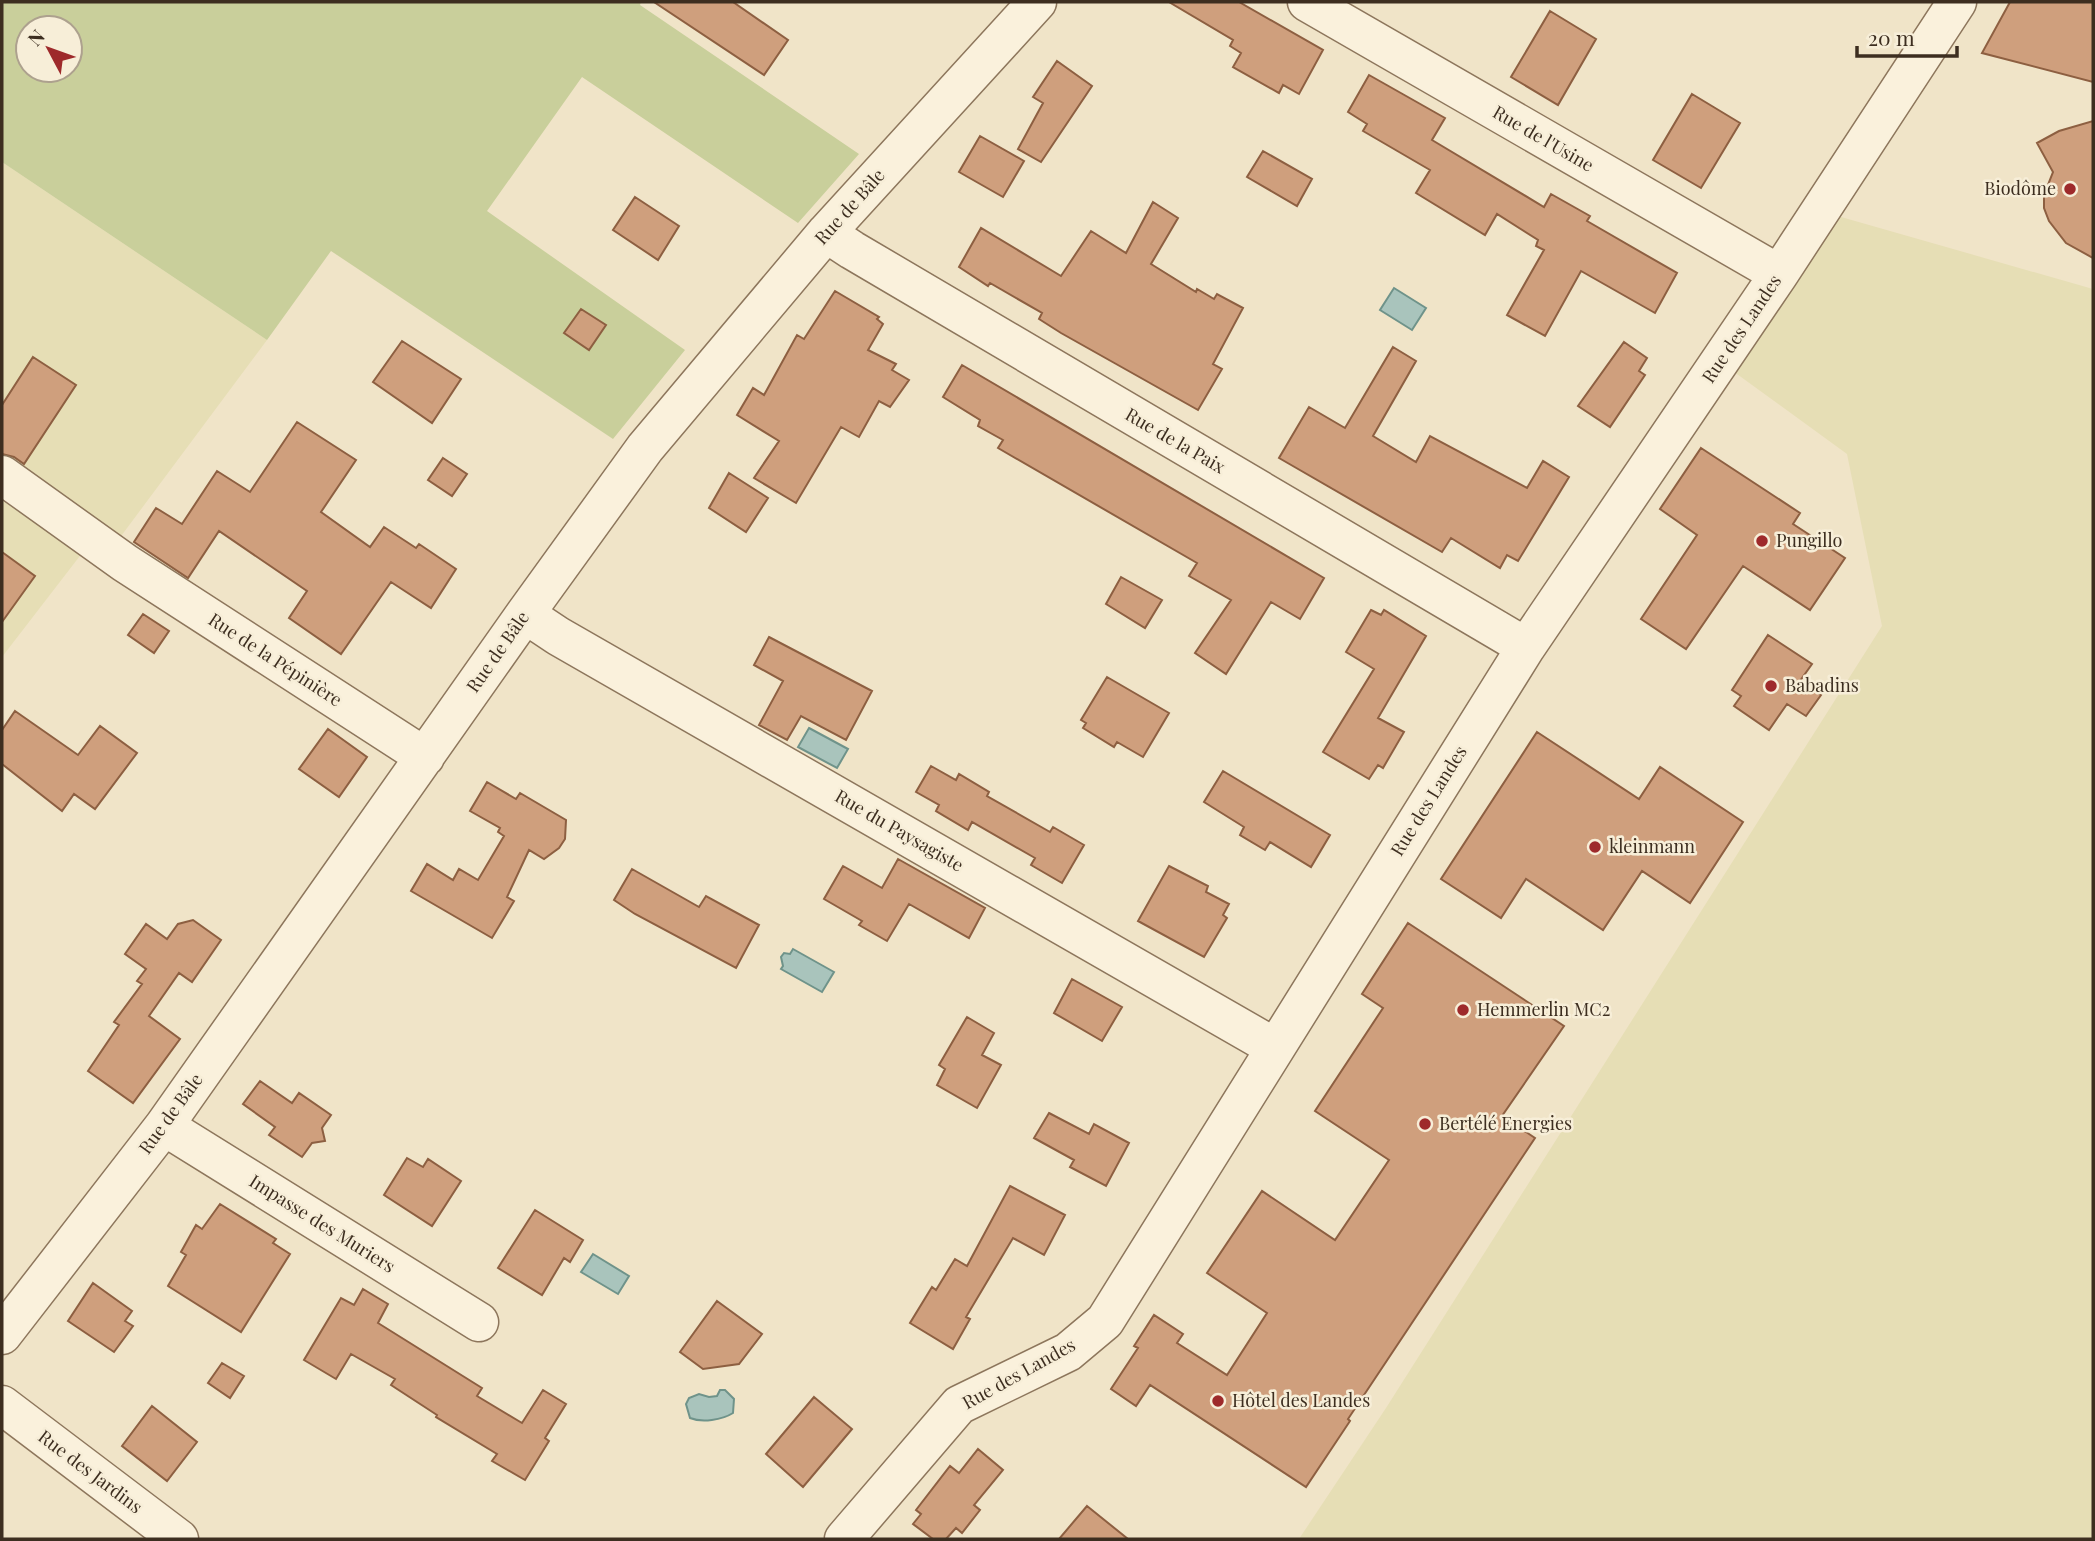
<svg xmlns="http://www.w3.org/2000/svg" width="2095" height="1541" font-family="'Playfair Display',serif">
  <style>
    .farmland { fill: #e6deb5 }
    .green { fill: #c9cf9b; fill-rule: evenodd }
    .water { fill: #a9c4bc; stroke: #6f938a; stroke-width: 2 }
    .building { fill: #cf9f7d; stroke: #8d5f41; stroke-width: 2 }
    .lines { fill: none; stroke-linecap: round; stroke-linejoin: round }
    .minor-casing { stroke: #8d765c; stroke-width: 41 }
    .minor { stroke: #faf1dc; stroke-width: 38 }
    .poi-dot { fill: #9e2a2b; stroke: #f7eed8; stroke-width: 2.5 }
    .labels { text-anchor: middle; stroke-width: 5; stroke-linejoin: round; paint-order: stroke }
    .street-label { font-size: 18px; fill: #3d2e20; stroke: #f7eed8 }
    .poi-label { font-size: 18px; fill: #3d2e20; stroke: #f7eed8; text-anchor: start }
  </style>
  <rect width="100%" height="100%" fill="#f0e4c8"/>
  <!-- farmland -->
  <path class="farmland" d="M 2,162 L 267,340 L 104,559 L 86,548 L 2,657 Z
    M 1834,215 L 2093,289 L 2093,1539 L 1299,1539 L 1386,1408 L 1882,626 L 1847,454 L 1730,369 Z"/>
  <!-- green -->
  <path class="green" d="M 2,2 L 641,2 L 640,5 L 859,154 L 798,223 L 582,77 L 487,211 L 685,350 L 613,439 L 331,251 L 267,340 L 2,162 ZM 28,28 L 70,28 L 70,70 L 28,70 Z"/>
  <!-- water -->
  <path class="water" d="M 1394,288 L 1426,308 L 1412,330 L 1380,310 Z
    M 809,728 L 848,749 L 837,768 L 798,747 Z
    M 793,949 L 834,972 L 822,992 L 781,969 L 783,966 L 781,957 L 784,953 L 790,954 Z
    M 593,1254 L 629,1276 L 618,1294 L 581,1272 Z
    M 720,1390 L 725,1390 L 734,1399 L 733,1413 C 722,1420 702,1423 690,1418 L 686,1404 L 689,1398 L 699,1394 L 709,1397 L 717,1396 Z"/>
  <!-- building -->
  <path class="building" d="M 654,2 L 733,2 L 788,40 L 764,75 Z
    M 1169,2 L 1239,2 L 1323,50 L 1299,94 L 1283,85 L 1279,93 L 1233,67 L 1241,53 L 1230,46 L 1233,40 Z
    M 2010,2 L 2093,2 L 2093,82 L 1982,53 Z
    M 1550,11 L 1596,39 L 1558,105 L 1511,77 Z
    M 1057,61 L 1092,86 L 1041,162 L 1018,149 L 1043,103 L 1033,97 Z
    M 1369,75 L 1445,118 L 1432,140 L 1544,207 L 1551,194 L 1590,216 L 1587,221 L 1677,273 L 1655,313 L 1581,271 L 1545,336 L 1507,315 L 1544,250 L 1536,246 L 1538,240 L 1497,214 L 1485,235 L 1416,193 L 1430,170 L 1363,131 L 1367,124 L 1348,112 Z
    M 1692,94 L 1740,123 L 1701,188 L 1653,160 Z
    M 2093,121 L 2093,258 L 2066,243 L 2049,221 L 2044,208 L 2044,195 L 2053,172 L 2037,143 L 2059,131 Z
    M 980,136 L 1024,161 L 1003,197 L 959,172 Z
    M 1263,151 L 1312,179 L 1297,206 L 1247,177 Z
    M 635,197 L 679,226 L 658,260 L 613,230 Z
    M 1153,202 L 1178,218 L 1151,264 L 1196,292 L 1197,289 L 1214,299 L 1217,294 L 1243,308 L 1213,364 L 1222,369 L 1198,410 L 1061,333 L 1039,319 L 1042,313 L 990,283 L 988,286 L 959,267 L 981,228 L 1061,276 L 1091,231 L 1126,253 Z
    M 835,291 L 879,317 L 877,319 L 883,324 L 868,350 L 896,364 L 892,370 L 909,380 L 890,407 L 879,401 L 859,437 L 841,427 L 796,503 L 754,478 L 779,441 L 737,415 L 753,388 L 764,395 L 797,335 L 804,339 Z
    M 581,309 L 606,325 L 589,350 L 564,333 Z
    M 402,341 L 461,379 L 432,423 L 373,382 Z
    M 1624,342 L 1647,358 L 1639,371 L 1645,375 L 1610,427 L 1578,406 Z
    M 1393,347 L 1416,361 L 1373,436 L 1416,462 L 1430,436 L 1527,488 L 1543,461 L 1569,477 L 1518,561 L 1507,555 L 1500,568 L 1451,538 L 1442,552 L 1279,458 L 1309,407 L 1345,428 Z
    M 33,357 L 76,385 L 24,464 L 14,457 L 2,454 L 2,405 Z
    M 962,365 L 1324,578 L 1300,619 L 1271,602 L 1226,674 L 1195,653 L 1231,600 L 1189,576 L 1197,563 L 998,448 L 1003,440 L 978,426 L 980,420 L 943,397 Z
    M 297,422 L 356,460 L 321,512 L 370,547 L 384,527 L 416,548 L 419,544 L 456,569 L 431,608 L 391,582 L 341,654 L 289,618 L 307,591 L 219,531 L 188,578 L 134,542 L 156,508 L 182,524 L 217,471 L 250,492 Z
    M 1701,448 L 1800,513 L 1793,524 L 1845,558 L 1810,610 L 1743,566 L 1686,649 L 1641,619 L 1697,535 L 1660,509 Z
    M 443,458 L 467,474 L 452,496 L 428,480 Z
    M 729,473 L 768,498 L 746,532 L 709,508 Z
    M 2,552 L 35,576 L 2,622 Z
    M 1121,577 L 1162,600 L 1145,628 L 1106,604 Z
    M 1371,610 L 1381,615 L 1384,610 L 1426,636 L 1378,718 L 1404,732 L 1383,768 L 1378,765 L 1369,779 L 1323,752 L 1374,669 L 1346,652 Z
    M 143,614 L 169,631 L 154,653 L 128,635 Z
    M 1768,635 L 1812,664 L 1800,681 L 1821,695 L 1806,716 L 1787,704 L 1769,730 L 1734,706 L 1741,696 L 1732,690 Z
    M 769,637 L 872,691 L 846,740 L 801,716 L 787,740 L 759,725 L 783,681 L 754,665 Z
    M 1107,677 L 1169,713 L 1143,757 L 1117,742 L 1114,747 L 1083,728 L 1086,723 L 1081,720 Z
    M 15,711 L 78,755 L 100,726 L 137,753 L 95,809 L 74,794 L 62,811 L 2,764 L 2,730 Z
    M 328,729 L 367,757 L 339,797 L 299,769 Z
    M 1537,732 L 1639,799 L 1660,767 L 1743,822 L 1690,903 L 1642,871 L 1603,930 L 1526,879 L 1501,918 L 1441,879 Z
    M 931,766 L 956,780 L 959,774 L 989,792 L 987,796 L 1050,832 L 1053,827 L 1084,845 L 1062,883 L 1031,865 L 1035,858 L 972,822 L 968,830 L 936,811 L 939,805 L 916,792 Z
    M 1223,771 L 1330,835 L 1311,867 L 1270,842 L 1265,850 L 1240,835 L 1244,827 L 1204,802 Z
    M 487,782 L 516,799 L 520,793 L 566,820 L 565,839 L 559,848 L 544,859 L 529,850 L 507,897 L 514,901 L 492,938 L 411,891 L 427,864 L 453,880 L 459,869 L 478,880 L 504,836 L 498,832 L 500,828 L 470,811 Z
    M 898,859 L 985,908 L 969,938 L 909,904 L 887,941 L 859,925 L 862,921 L 824,899 L 843,866 L 882,888 Z
    M 1169,866 L 1208,886 L 1206,892 L 1229,904 L 1223,915 L 1227,918 L 1204,957 L 1138,921 Z
    M 632,869 L 699,907 L 706,896 L 759,925 L 736,968 L 635,914 L 614,900 Z
    M 193,920 L 221,940 L 192,982 L 179,973 L 149,1016 L 180,1039 L 133,1103 L 88,1071 L 119,1025 L 114,1022 L 142,984 L 137,981 L 146,969 L 125,954 L 146,924 L 167,939 L 178,924 Z
    M 1408,923 L 1564,1026 L 1502,1116 L 1535,1138 L 1348,1419 L 1350,1421 L 1306,1487 L 1150,1385 L 1136,1406 L 1111,1389 L 1138,1348 L 1134,1346 L 1154,1315 L 1183,1334 L 1177,1343 L 1227,1375 L 1267,1313 L 1207,1273 L 1262,1191 L 1335,1240 L 1389,1160 L 1315,1111 L 1383,1008 L 1362,994 Z
    M 1072,979 L 1122,1007 L 1102,1041 L 1054,1013 Z
    M 967,1017 L 994,1033 L 982,1055 L 1001,1065 L 977,1108 L 937,1085 L 945,1069 L 939,1065 Z
    M 260,1081 L 292,1103 L 299,1093 L 331,1115 L 322,1128 L 325,1141 L 312,1143 L 302,1157 L 269,1135 L 275,1127 L 243,1104 Z
    M 1049,1113 L 1089,1134 L 1094,1124 L 1129,1143 L 1106,1186 L 1070,1167 L 1074,1160 L 1034,1138 Z
    M 407,1158 L 423,1167 L 428,1159 L 461,1181 L 432,1226 L 384,1195 Z
    M 1010,1186 L 1065,1215 L 1044,1255 L 1013,1238 L 966,1317 L 970,1319 L 953,1349 L 910,1323 L 932,1287 L 936,1290 L 955,1259 L 967,1266 Z
    M 220,1204 L 276,1239 L 273,1243 L 290,1254 L 241,1332 L 168,1286 L 186,1255 L 181,1252 L 196,1225 L 202,1229 Z
    M 535,1210 L 583,1240 L 570,1262 L 564,1258 L 542,1295 L 498,1268 Z
    M 93,1283 L 132,1311 L 125,1321 L 133,1326 L 114,1352 L 68,1321 Z
    M 363,1289 L 388,1304 L 378,1323 L 482,1388 L 477,1396 L 522,1423 L 543,1390 L 566,1404 L 545,1438 L 549,1441 L 525,1480 L 492,1461 L 497,1454 L 436,1417 L 437,1415 L 391,1385 L 395,1379 L 351,1354 L 336,1379 L 304,1360 L 341,1298 L 354,1305 Z
    M 717,1301 L 762,1334 L 739,1364 L 703,1369 L 680,1352 Z
    M 222,1363 L 244,1376 L 230,1398 L 208,1383 Z
    M 814,1397 L 852,1429 L 803,1487 L 766,1454 Z
    M 152,1406 L 197,1442 L 167,1481 L 122,1446 Z
    M 978,1449 L 1003,1470 L 974,1505 L 980,1510 L 962,1533 L 956,1528 L 946,1539 L 933,1539 L 913,1524 L 921,1514 L 916,1510 L 950,1466 L 959,1473 Z
    M 1087,1506 L 1128,1539 L 1059,1539 Z"/>
  <g class="lines">
    <defs>
      <path id="minor" d="M 1307,2 L 1779,274
        M 826,233 L 852,250 L 1526,647
        M 2,475 L 125,563 L 425,757
        M 525,614 L 558,636 L 1274,1047
        M 164,1126 L 479,1322
        M 2,1335 L 164,1126 L 525,614 L 645,448 L 826,233 L 1037,2
        M 2,1405 L 179,1539
        M 844,1539 L 959,1405 L 1068,1352 L 1105,1321 L 1526,647 L 1779,274 L 1957,2"/>
    </defs>
    <!-- minor casing -->
    <use href="#minor" class="minor-casing"/>
    <!-- minor -->
    <use href="#minor" class="minor"/>
  </g>
  <!-- markers -->
  <g class="poi-dot">
    <circle cx="2070" cy="189" r="7"/>
    <circle cx="1762" cy="541" r="7"/>
    <circle cx="1771" cy="686" r="7"/>
    <circle cx="1595" cy="847" r="7"/>
    <circle cx="1463" cy="1010" r="7"/>
    <circle cx="1425" cy="1124" r="7"/>
    <circle cx="1218" cy="1401" r="7"/>
  </g>
  <g class="labels">
    <!-- street labels -->
    <g class="street-label">
      <text transform="translate(1543 139) rotate(30)" y="6">Rue de l'Usine</text>
      <text transform="translate(850 207) rotate(-48)" y="6">Rue de Bâle</text>
      <text transform="translate(1742 329) rotate(-56)" y="6">Rue des Landes</text>
      <text transform="translate(1175 441) rotate(30)" y="6">Rue de la Paix</text>
      <text transform="translate(498 652) rotate(-55)" y="6">Rue de Bâle</text>
      <text transform="translate(275 660) rotate(33)" y="6">Rue de la Pépinière</text>
      <text transform="translate(1429 801) rotate(-58)" y="6">Rue des Landes</text>
      <text transform="translate(899 831) rotate(30)" y="6">Rue du Paysagiste</text>
      <text transform="translate(171 1114) rotate(-54)" y="6">Rue de Bâle</text>
      <text transform="translate(322 1224) rotate(32)" y="6">Impasse des Muriers</text>
      <text transform="translate(1019 1374) rotate(-29)" y="6">Rue des Landes</text>
      <text transform="translate(90 1472) rotate(37)" y="6">Rue des Jardins</text>
    </g>
    <!-- poi labels -->
    <g class="poi-label">
      <text x="2056" y="195" text-anchor="end">Biodôme</text>
      <text x="1776" y="547">Pungillo</text>
      <text x="1785" y="692">Babadins</text>
      <text x="1609" y="853">kleinmann</text>
      <text x="1477" y="1016">Hemmerlin MC2</text>
      <text x="1439" y="1130">Bertélé Energies</text>
      <text x="1232" y="1407">Hôtel des Landes</text>
    </g>
  </g>
  <!-- border -->
  <rect width="2095" height="1541" fill="none" stroke="#3d2e20" stroke-width="7"/>
  <!-- north arrow -->
  <g transform="translate(49 49) rotate(311)"><circle r="33" fill="#f7eed8" stroke="#ada18e" stroke-width="2"/>
  <path d="M0-5L12 26L0 18L-12 26Z" fill="#9e2a2b"/>
  <text y="-10" font-size="19" font-weight="bold" text-anchor="middle" fill="#3d2e20">N</text>
  </g>
  <!-- scale -->
  <path d="M1857 46v10h100v-10" fill="none" stroke="#3d2e20" stroke-width="3.5"/>
  <text x="1868" y="46" font-size="21" fill="#3d2e20" stroke="#f7eed8" stroke-width="5" paint-order="stroke">20 m</text>
</svg>
